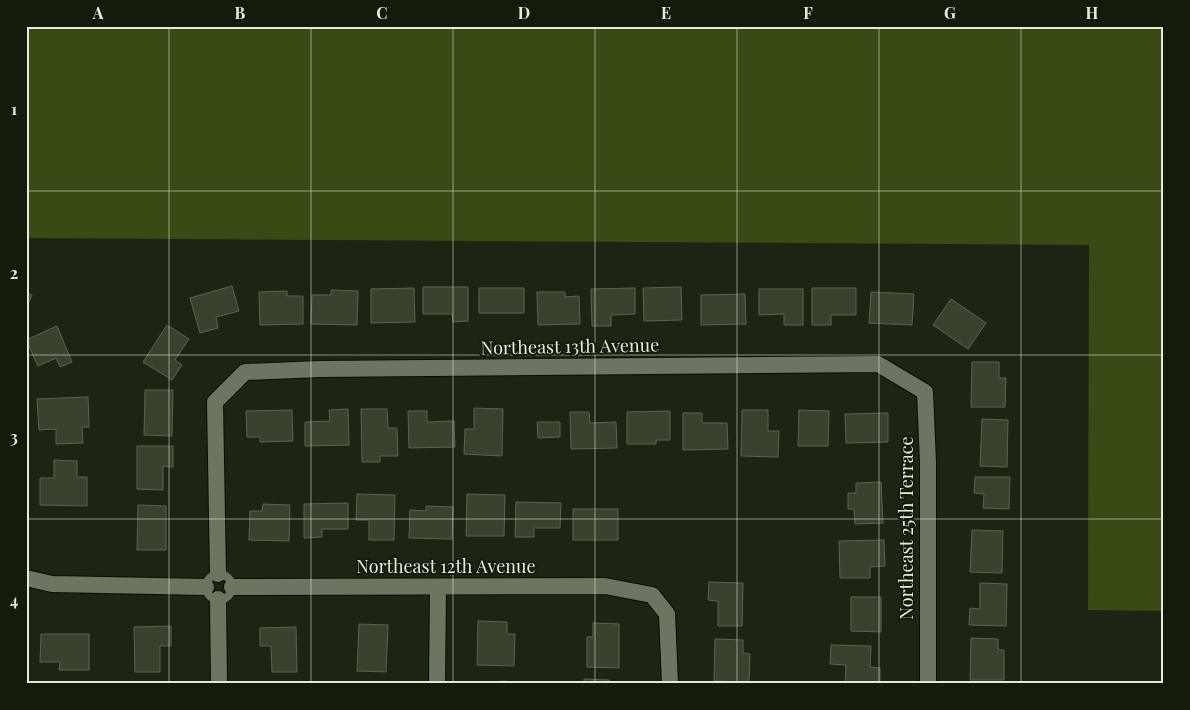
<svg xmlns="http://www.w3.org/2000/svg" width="1190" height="710" font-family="'Playfair Display',serif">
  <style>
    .green { fill: #384b14 }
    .building { fill: #39412f; stroke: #5c6451 }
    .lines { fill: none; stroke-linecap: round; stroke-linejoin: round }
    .lane-casing { stroke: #080d02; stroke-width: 9 }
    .street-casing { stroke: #080d02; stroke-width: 18 }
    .lane { stroke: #6c7561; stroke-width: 8 }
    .street { stroke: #6c7561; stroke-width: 16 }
    .grid { fill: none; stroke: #e5eadf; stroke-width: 1; stroke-opacity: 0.55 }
    .labels { text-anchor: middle; stroke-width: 4; stroke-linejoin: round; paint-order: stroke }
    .street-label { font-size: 18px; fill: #e5eadf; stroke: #151b0b }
    .neatline { fill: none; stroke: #e5eadf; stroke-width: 2 }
    .grid-label { font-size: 16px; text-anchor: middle; font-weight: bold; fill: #e5eadf }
  </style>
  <rect width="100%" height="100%" fill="#1e2414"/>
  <!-- green -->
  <path class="green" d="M 26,26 L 1164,26 L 1164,611 L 1088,610 L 1089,245 L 26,238 Z"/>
  <!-- building -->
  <path class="building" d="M 232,286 L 239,311 L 216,317 L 218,328 L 200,333 L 190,298 Z
    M 423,287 L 468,287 L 468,321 L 453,322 L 452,314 L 423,314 Z
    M 681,287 L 682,320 L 644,321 L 643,288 Z
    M 414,288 L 415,322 L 371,323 L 371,289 Z
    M 479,288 L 524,288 L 524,313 L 479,313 Z
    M 635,288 L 635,314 L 611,315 L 611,326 L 592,326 L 591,289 Z
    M 812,288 L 856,288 L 856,315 L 831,315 L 831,325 L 812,325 Z
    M 759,289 L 803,289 L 803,325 L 784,325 L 784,314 L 759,315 Z
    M 331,290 L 358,291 L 357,325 L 311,324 L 312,295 L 331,295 Z
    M 287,291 L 287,296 L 303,296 L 303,324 L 260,325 L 259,292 Z
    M 537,292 L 565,292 L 565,297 L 579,296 L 580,324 L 538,325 Z
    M 871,292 L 914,294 L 912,325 L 869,323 Z
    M 26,293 L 32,295 L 26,309 Z
    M 745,294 L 746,324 L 701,325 L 701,295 Z
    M 951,299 L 986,323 L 968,349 L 933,325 Z
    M 167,325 L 189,339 L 175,360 L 182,365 L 172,380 L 143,362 Z
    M 57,326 L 72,362 L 60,367 L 56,358 L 38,366 L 26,340 Z
    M 972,362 L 999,362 L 999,378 L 1006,378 L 1005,407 L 971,407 Z
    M 145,390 L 173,390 L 172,436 L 144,435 Z
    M 88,397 L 89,427 L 82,427 L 83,443 L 56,444 L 56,429 L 39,430 L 37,399 Z
    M 474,408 L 503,409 L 502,456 L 464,454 L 465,429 L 474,429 Z
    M 348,409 L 349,445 L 305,446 L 305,422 L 330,421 L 329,410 Z
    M 361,409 L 387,409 L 388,428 L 397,428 L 398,456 L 380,456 L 380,462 L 362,462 Z
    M 292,410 L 293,441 L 260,442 L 260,437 L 247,437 L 246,411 Z
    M 742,410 L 768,410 L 768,431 L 779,431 L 778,457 L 741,456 Z
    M 799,410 L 829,411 L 828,446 L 798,446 Z
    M 408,411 L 427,411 L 427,422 L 454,421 L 455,447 L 409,448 Z
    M 670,411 L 670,440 L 656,440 L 656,444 L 627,444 L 627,412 Z
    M 570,412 L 589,412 L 590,423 L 616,422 L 617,448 L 571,449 Z
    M 683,413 L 702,413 L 702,423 L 727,423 L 728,449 L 683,450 Z
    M 888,413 L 888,442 L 846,443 L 845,414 Z
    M 982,419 L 1008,420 L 1007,467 L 980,466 Z
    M 537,422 L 560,422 L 560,437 L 538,438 Z
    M 137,446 L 173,446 L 173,467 L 163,466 L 163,490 L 137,489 Z
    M 54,460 L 77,461 L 77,477 L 87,477 L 87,506 L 40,505 L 40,478 L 54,478 Z
    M 975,477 L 1010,477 L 1009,509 L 983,508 L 984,494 L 974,493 Z
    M 881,482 L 883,523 L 855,524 L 854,509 L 848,509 L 848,493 L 856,493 L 856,483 Z
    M 357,494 L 395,495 L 394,540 L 369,540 L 369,520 L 356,520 Z
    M 467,494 L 505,495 L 504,536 L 466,536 Z
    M 516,502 L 561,503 L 560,528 L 534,528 L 534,537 L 515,537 Z
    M 348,503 L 348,529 L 322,529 L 322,537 L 304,538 L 304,504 Z
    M 263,504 L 290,505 L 289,541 L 249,540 L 250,511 L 262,511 Z
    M 138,505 L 166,506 L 166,550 L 137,550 Z
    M 426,506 L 453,507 L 452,539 L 409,538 L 410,510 L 426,511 Z
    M 573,509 L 618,509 L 618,540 L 573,540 Z
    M 972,530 L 1003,531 L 1002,573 L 970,572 Z
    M 884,540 L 885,566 L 870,567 L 870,578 L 840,578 L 839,541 Z
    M 709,582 L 743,583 L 742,626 L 718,626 L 718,601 L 708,600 Z
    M 980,583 L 1007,584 L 1006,626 L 969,625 L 970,608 L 980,609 Z
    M 851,597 L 881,597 L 881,632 L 851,631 Z
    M 478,621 L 507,622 L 507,634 L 515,634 L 514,666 L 477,665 Z
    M 593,623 L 619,624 L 619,668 L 587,667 L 587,637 L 593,637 Z
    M 359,624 L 388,625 L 386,672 L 357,671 Z
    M 171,626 L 171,646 L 160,646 L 160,672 L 135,672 L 134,627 Z
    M 296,627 L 297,672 L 272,672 L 271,646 L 260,646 L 260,628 Z
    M 41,634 L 89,634 L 89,670 L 59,670 L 60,662 L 40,662 Z
    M 971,638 L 998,639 L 998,650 L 1004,650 L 1004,680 L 970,680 Z
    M 715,639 L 743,640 L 743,653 L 750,654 L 749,682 L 714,681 Z
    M 831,645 L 871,646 L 870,667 L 880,668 L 880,684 L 845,684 L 846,665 L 830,664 Z
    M 584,679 L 609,680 L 609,684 L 584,684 Z
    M 506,681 L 507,684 L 487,684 L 487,682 Z
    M 393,682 L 393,684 L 356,684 L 356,683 Z"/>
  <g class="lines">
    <defs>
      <path id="lane" d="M206 587a13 13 0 1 1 26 0a13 13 0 1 1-26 0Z"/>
      <path id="street" d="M 218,574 L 215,402 L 245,372 L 320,369 L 878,364 L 925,392 L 928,463 L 928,684
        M 26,578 L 52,584 L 206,587
        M 232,587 L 605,586 L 652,595 L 667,614 L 670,684
        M 218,599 L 219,684
        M 437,684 L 438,588"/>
    </defs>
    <!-- lane casing -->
    <use href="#lane" class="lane-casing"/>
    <!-- street casing -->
    <use href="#street" class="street-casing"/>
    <!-- lane -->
    <use href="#lane" class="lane"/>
    <!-- street -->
    <use href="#street" class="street"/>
  </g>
  <!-- grid -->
  <path class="grid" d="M 169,26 L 169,684M 311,26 L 311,684M 453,26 L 453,684M 595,26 L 595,684M 737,26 L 737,684M 879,26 L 879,684M 1021,26 L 1021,684M 26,191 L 1164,191M 26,355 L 1164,355M 26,519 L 1164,519"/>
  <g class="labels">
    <!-- street labels -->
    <g class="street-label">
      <text transform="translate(570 347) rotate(-1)" y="6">Northeast 13th Avenue</text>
      <text transform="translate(907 528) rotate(-90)" y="6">Northeast 25th Terrace</text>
      <text x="446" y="573">Northeast 12th Avenue</text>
    </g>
  </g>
  <!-- border -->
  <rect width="1190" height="710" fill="none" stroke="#151b0b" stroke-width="55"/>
  <rect x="28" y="28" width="1134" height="654" class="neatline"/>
  <g class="grid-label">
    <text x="98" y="19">A</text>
    <text x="240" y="19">B</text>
    <text x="382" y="19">C</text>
    <text x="524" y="19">D</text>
    <text x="666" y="19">E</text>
    <text x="808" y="19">F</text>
    <text x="950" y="19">G</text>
    <text x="1092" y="19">H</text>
    <text x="14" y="115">1</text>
    <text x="14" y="279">2</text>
    <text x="14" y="443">3</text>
    <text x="14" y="606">4</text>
  </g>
</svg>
